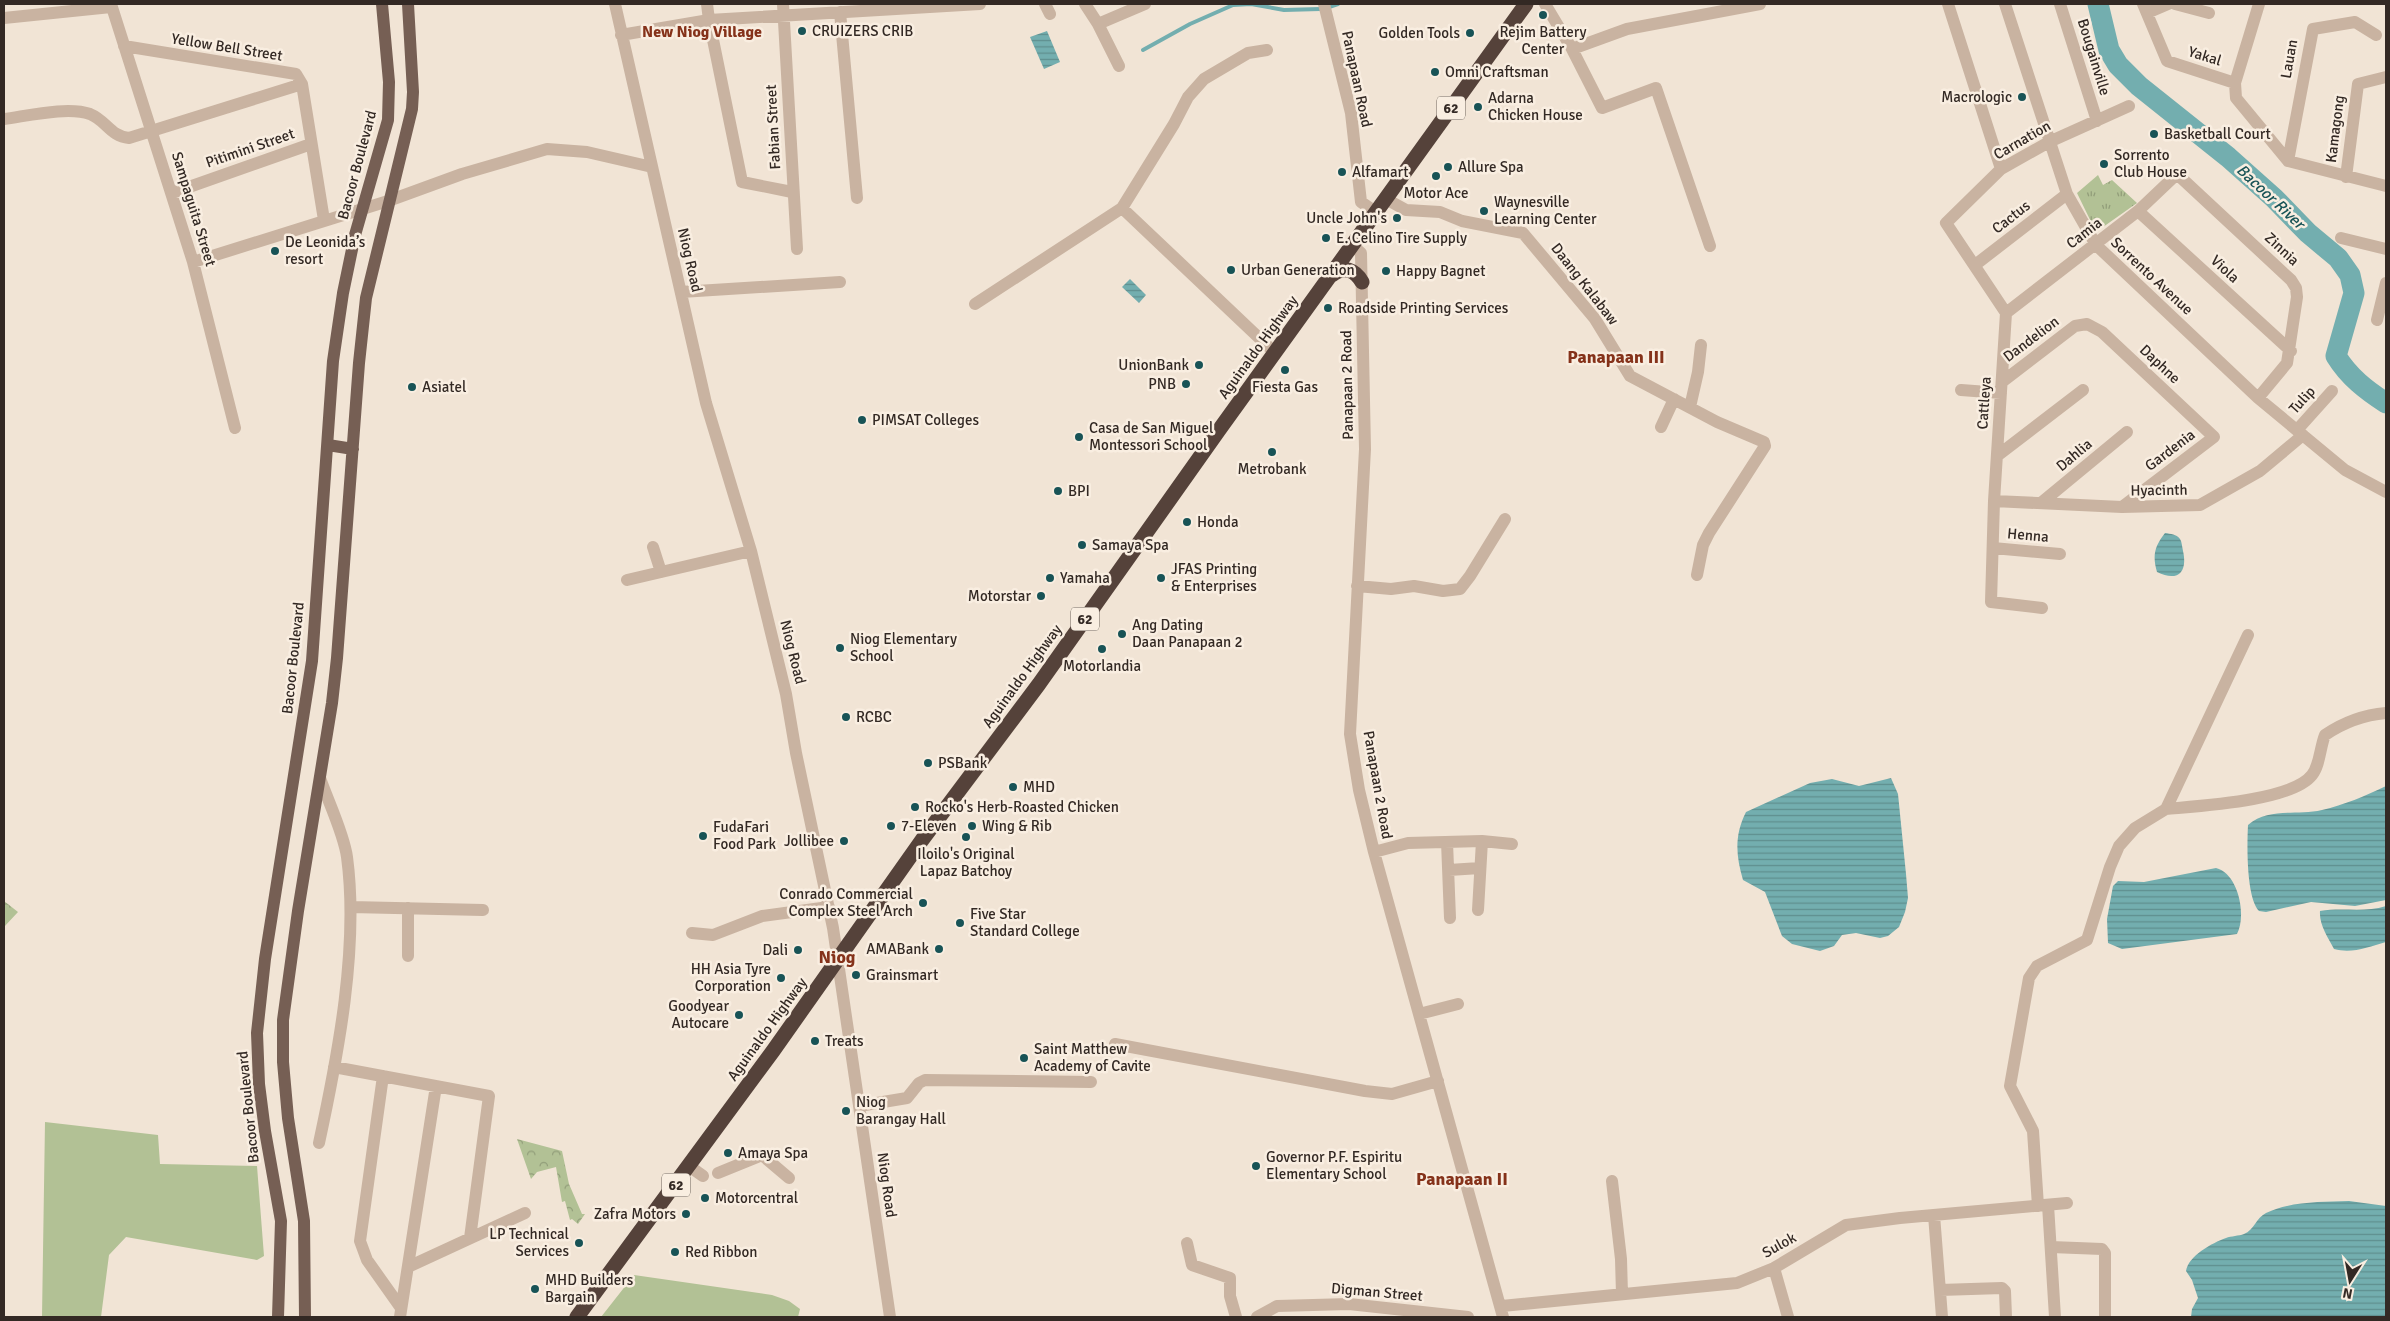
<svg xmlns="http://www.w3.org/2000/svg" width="2390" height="1321" font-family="Signika,sans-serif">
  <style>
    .grass { fill: #b2c195 }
    .forest { fill: url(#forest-crowns) }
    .park { fill: url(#park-tufts) }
    .water { fill: url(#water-rules) }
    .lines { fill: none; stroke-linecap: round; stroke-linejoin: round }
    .stream { stroke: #73aeaf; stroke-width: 4 }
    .river { stroke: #73aeaf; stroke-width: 21 }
    .minor { stroke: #c9b3a1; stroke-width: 12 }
    .major { stroke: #765f54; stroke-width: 12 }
    .highway { stroke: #55423a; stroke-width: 15 }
    .poi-dot { fill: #185356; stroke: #f9eee1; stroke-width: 2 }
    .labels { text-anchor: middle; stroke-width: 5; stroke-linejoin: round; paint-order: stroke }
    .shield { fill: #f9eee1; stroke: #6e645d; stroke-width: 1 }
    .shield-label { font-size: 14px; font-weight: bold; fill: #332924 }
    .poi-label { font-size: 15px; fill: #332924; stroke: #f9eee1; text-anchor: start }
    .street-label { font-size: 15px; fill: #332924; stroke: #f9eee1 }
    .neighbourhood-label { font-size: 16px; font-weight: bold; fill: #85321a; stroke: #f9eee1 }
    .water-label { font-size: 16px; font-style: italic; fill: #185356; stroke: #f9eee1 }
    .quarter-label { font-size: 18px; font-weight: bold; fill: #85321a; stroke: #f9eee1 }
  </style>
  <defs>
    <pattern id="forest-crowns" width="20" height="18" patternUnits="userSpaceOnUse" patternTransform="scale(1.25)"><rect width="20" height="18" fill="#b2c195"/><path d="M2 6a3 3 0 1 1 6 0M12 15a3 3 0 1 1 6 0" fill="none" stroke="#919d79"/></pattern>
    <pattern id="park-tufts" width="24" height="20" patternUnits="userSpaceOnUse" patternTransform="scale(1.25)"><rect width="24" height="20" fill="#b2c195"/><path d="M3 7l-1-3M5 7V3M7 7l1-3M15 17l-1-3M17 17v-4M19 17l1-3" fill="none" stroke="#919d79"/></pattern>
    <pattern id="water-rules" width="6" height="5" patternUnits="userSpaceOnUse" patternTransform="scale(1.25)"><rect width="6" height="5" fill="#73aeaf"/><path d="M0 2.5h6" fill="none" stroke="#5f8e8e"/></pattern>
  </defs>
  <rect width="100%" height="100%" fill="#f1e4d5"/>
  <!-- grass -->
  <path class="grass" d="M 45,1122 L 158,1135 L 160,1164 L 257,1166 L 264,1256 L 257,1260 L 126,1237 L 109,1255 L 101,1317 L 42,1317 Z
    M 634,1275 L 772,1295 L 789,1301 L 800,1309 L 798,1317 L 601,1317 Z"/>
  <!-- forest -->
  <path class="forest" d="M 4,901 L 18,912 L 4,927 Z
    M 517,1139 L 562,1151 L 569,1184 L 582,1214 L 585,1214 L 578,1224 L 572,1219 L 570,1220 L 565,1201 L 562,1202 L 556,1167 L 537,1172 L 531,1179 Z"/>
  <!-- park -->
  <path class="park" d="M 2098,175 L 2103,185 L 2112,180 L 2137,203 L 2096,232 L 2077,193 Z"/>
  <!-- water -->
  <path class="water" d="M 1047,31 L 1060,62 L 1044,69 L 1030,37 Z
    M 1130,279 L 1146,295 L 1139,303 L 1122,287 Z
    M 2165,533 C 2171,534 2176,534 2180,539 C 2182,542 2182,547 2183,551 C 2188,573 2177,582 2157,572 C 2152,555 2155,546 2165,533 Z
    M 1891,778 L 1898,794 L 1906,874 L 1908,898 L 1905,912 L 1899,927 L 1888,936 L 1880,938 L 1856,933 L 1842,935 L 1834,946 L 1820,951 L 1792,944 L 1782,936 L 1765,892 L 1743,880 C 1736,856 1734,836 1746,812 L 1810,783 L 1832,779 L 1859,786 Z
    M 2386,786 L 2386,900 L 2355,906 L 2311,902 L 2266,912 L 2259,911 C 2246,897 2247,844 2248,825 C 2269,807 2296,816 2322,810 C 2344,805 2365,796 2386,786 Z
    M 2216,868 C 2238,873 2247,915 2237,934 L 2122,949 L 2108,943 L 2107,919 L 2113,886 L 2118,881 L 2144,882 Z
    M 2386,906 L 2386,942 C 2368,947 2352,954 2334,949 C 2328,937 2319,925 2320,911 C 2342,907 2364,913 2386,906 Z
    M 2349,1201 L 2386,1206 L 2386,1317 L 2191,1317 L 2192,1309 L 2198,1298 L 2192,1280 L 2186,1271 C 2188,1256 2212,1243 2226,1238 C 2231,1236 2239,1236 2244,1234 C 2254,1230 2256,1218 2266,1213 C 2292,1201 2321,1202 2349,1201 Z"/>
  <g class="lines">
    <!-- stream -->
    <path class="stream" d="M 1329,7 L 1338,4
      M 1143,50 L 1190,24 L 1233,5 L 1251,4 L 1284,10 L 1320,9"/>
    <!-- river -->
    <path class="river" d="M 2098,4 L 2109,50 L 2118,65 L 2139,86 L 2228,157 L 2274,198 L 2308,233 L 2338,258 L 2350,275 L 2354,293 L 2336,356 C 2349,377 2366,390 2386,403"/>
    <!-- minor -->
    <path class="minor" d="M 111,4 L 193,262 L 235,428
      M 615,4 L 706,403 L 751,551 L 786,694 L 796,753 L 833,928 L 890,1317
      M 707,4 L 709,20 L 742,182 L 792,192
      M 783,4 L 797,249
      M 1045,4 L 1050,14
      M 1085,4 L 1098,24 L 1119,66
      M 1324,4 L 1351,113 L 1361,202 L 1377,213
      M 1545,4 L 1572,49 L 1627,29 L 1760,4
      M 1948,4 L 2001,169
      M 2005,4 L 2067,194 L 2096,245 L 2258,398 L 2345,470 L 2386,492
      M 2060,4 L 2097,121
      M 2143,4 L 2167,61 L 2235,83
      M 2175,4 L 2209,13
      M 2259,4 L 2235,83 L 2236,98 L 2288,161 L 2386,186
      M 840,12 L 857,198
      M 2147,13 L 2168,4
      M 4,18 L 111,7
      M 1098,24 L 1145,4
      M 621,35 L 709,20 L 980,4
      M 124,46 L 296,74 L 302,84 L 324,220
      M 1572,49 L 1602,108 L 1656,88 L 1710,246
      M 4,119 C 27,116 68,106 90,114 C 107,121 110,136 129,138 L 302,84
      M 2288,161 L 2313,29 L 2355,22 L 2376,35
      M 2346,177 L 2358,84 L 2386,77
      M 172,193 L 311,144
      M 1386,199 L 1406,210 L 1440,212 L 1462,221 L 1523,233 L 1595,319 L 1630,376 L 1717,422 L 1764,442 L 1765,446 L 1709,533 L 1703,545 L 1697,575
      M 1122,208 L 1275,353
      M 2138,211 L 2291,351
      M 2341,238 L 2386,249
      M 1353,246 L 1361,253 L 1365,449 L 1350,734 L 1359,790 L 1374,852 L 1503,1317
      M 193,262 L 388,201 L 462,174 L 547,149 L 587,152 L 652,167
      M 1975,265 L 2067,194
      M 681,292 L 840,282
      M 975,304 L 1122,208 L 1174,124 L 1188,97 L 1204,79 L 1248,53 L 1267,50
      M 2006,313 L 2138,211 L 2177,174 L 2291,280 L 2296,288 L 2297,297 L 2287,363 L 2258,398
      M 2377,320 L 2386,283
      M 2002,382 L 2075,326 L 2087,324 L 2102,332 L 2214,437 L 2122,507
      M 1961,390 L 2001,393
      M 1690,407 L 1698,372 L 1701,345
      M 1661,427 L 1674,399
      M 2297,430 L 2332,391
      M 1997,456 L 2083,390
      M 1994,501 L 2122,507 L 2200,505 L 2260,471 L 2303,435
      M 2041,503 L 2127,432
      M 653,547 L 661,572
      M 1993,548 L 2060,554
      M 627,580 L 751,551
      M 1357,586 L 1391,589 L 1414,586 L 1443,591 L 1460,589 L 1470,576 L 1505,519
      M 2042,608 L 1991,602 L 1994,501 L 2006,313 L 1946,223 L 2001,169 L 2049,142 L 2129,106
      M 2166,809 C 2198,806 2292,801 2312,775 C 2320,765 2320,747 2325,735 C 2344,722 2363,715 2386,713
      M 1447,842 L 1450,918
      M 1374,852 L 1408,843 L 1482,841 L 1512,844
      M 1449,870 L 1480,868
      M 351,907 L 483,910
      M 408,908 L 408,956
      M 1478,910 L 1482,841
      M 692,933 L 713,935 L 762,916 L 829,907
      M 1419,1014 L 1458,1004
      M 1115,1044 L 1365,1091 L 1392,1094 L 1438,1081
      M 334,1067 L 489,1096 L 470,1238
      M 383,1076 L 360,1241 L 367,1260 L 401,1308
      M 859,1106 L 907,1098 L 919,1083 L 925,1080 L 1091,1082
      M 319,1143 C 338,1055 359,947 347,857 C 344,834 328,801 320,778
      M 689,1166 L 703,1176
      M 718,1173 L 762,1155 L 789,1178
      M 1612,1181 L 1621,1259 L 1622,1294
      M 2048,1205 L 2055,1317
      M 2038,1206 L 2033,1131 L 2010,1086 L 2029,978 L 2037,966 L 2087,940 L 2110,867 L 2119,846 L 2135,828 L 2166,809 L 2248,635
      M 1934,1215 L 1942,1317
      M 1187,1243 L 1192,1265 L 1230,1278 L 1230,1296 L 1236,1317
      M 2051,1247 L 2102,1249 L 2105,1253 L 2105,1317
      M 408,1267 L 525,1213
      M 1774,1268 L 1788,1317
      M 1940,1290 L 2002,1288 L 2005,1291 L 2006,1317
      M 1502,1306 L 1737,1283 L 1774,1268 L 1846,1225 L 1900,1218 L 2067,1203
      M 400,1317 L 436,1086
      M 1257,1317 L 1277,1306 L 1349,1304 L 1468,1317"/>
    <!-- major -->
    <path class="major" d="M 328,445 L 353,449
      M 278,1317 L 281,1221 L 265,1131 L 259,1084 L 257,1033 L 265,959 L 312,661 L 333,361 L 343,293 L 355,235 L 388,120 L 389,82 L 382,4
      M 305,1317 L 304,1221 L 288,1118 L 283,1062 L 283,1020 L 298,911 L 332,703 L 337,658 L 359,363 L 366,298 L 412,109 L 413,92 L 408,4"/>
    <!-- highway -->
    <path class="highway" d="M 1332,275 C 1344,265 1355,270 1362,282
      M 577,1317 L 773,1051 L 922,840 L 1039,684 L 1219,430 L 1526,4"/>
  </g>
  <!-- markers -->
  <g class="poi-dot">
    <circle cx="1543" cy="15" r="5"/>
    <circle cx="802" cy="31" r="5"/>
    <circle cx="1470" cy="33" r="5"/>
    <circle cx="1435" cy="72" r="5"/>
    <circle cx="2022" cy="97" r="5"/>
    <circle cx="1478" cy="107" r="5"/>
    <circle cx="2154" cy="134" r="5"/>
    <circle cx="2104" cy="164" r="5"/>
    <circle cx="1448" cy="167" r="5"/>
    <circle cx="1342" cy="172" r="5"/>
    <circle cx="1436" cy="176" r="5"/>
    <circle cx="1484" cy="211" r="5"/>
    <circle cx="1397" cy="218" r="5"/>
    <circle cx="1326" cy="238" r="5"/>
    <circle cx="275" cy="251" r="5"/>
    <circle cx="1231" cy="270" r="5"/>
    <circle cx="1386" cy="271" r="5"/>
    <circle cx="1328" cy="308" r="5"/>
    <circle cx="1199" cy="365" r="5"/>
    <circle cx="1285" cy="370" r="5"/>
    <circle cx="1186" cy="384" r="5"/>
    <circle cx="412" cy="387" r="5"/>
    <circle cx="862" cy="420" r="5"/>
    <circle cx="1079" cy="437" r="5"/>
    <circle cx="1272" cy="452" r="5"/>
    <circle cx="1058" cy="491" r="5"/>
    <circle cx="1187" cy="522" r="5"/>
    <circle cx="1082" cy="545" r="5"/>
    <circle cx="1050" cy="578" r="5"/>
    <circle cx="1161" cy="578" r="5"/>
    <circle cx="1041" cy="596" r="5"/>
    <circle cx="1122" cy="634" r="5"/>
    <circle cx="840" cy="648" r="5"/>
    <circle cx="1102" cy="649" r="5"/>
    <circle cx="846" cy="717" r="5"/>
    <circle cx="928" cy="763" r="5"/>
    <circle cx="1013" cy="787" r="5"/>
    <circle cx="915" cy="807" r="5"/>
    <circle cx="891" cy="826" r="5"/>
    <circle cx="972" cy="826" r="5"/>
    <circle cx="703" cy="836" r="5"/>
    <circle cx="966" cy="837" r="5"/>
    <circle cx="844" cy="841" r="5"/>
    <circle cx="923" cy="903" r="5"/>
    <circle cx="960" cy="923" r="5"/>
    <circle cx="939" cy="949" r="5"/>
    <circle cx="798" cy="950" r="5"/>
    <circle cx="856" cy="975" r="5"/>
    <circle cx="781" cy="978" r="5"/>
    <circle cx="739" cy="1015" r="5"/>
    <circle cx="815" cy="1041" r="5"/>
    <circle cx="1024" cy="1058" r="5"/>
    <circle cx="846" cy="1111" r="5"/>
    <circle cx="728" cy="1153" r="5"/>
    <circle cx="1256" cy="1166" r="5"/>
    <circle cx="705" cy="1198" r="5"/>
    <circle cx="686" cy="1214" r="5"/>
    <circle cx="579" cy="1243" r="5"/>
    <circle cx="675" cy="1252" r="5"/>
    <circle cx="535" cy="1289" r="5"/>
  </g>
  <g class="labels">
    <!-- shield labels -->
    <g class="shield">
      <rect x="1437" y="96.5" width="28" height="23" rx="4"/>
      <rect x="1071" y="607.5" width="28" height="23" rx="4"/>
      <rect x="662" y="1173.5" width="28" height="23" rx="4"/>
    </g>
    <g class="shield-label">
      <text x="1451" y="113">62</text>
      <text x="1085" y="624">62</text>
      <text x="676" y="1190">62</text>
    </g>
    <!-- poi labels -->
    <g class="poi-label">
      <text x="812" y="36">CRUIZERS CRIB</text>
      <text x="1543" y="37" text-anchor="middle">Rejim Battery<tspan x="1543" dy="17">Center</tspan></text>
      <text x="1460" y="38" text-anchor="end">Golden Tools</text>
      <text x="1445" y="77">Omni Craftsman</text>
      <text x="2012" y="102" text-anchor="end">Macrologic</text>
      <text x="1488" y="103">Adarna<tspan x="1488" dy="17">Chicken House</tspan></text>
      <text x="2164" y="139">Basketball Court</text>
      <text x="2114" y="160">Sorrento<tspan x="2114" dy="17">Club House</tspan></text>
      <text x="1458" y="172">Allure Spa</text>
      <text x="1352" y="177">Alfamart</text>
      <text x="1436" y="198" text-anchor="middle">Motor Ace</text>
      <text x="1494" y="207">Waynesville<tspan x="1494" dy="17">Learning Center</tspan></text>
      <text x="1387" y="223" text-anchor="end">Uncle John's</text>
      <text x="1336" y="243">E. Celino Tire Supply</text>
      <text x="285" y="247">De Leonida’s<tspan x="285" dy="17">resort</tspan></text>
      <text x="1241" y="275">Urban Generation</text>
      <text x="1396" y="276">Happy Bagnet</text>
      <text x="1338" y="313">Roadside Printing Services</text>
      <text x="1189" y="370" text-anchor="end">UnionBank</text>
      <text x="1176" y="389" text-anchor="end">PNB</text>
      <text x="422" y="392">Asiatel</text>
      <text x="1285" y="392" text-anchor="middle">Fiesta Gas</text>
      <text x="872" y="425">PIMSAT Colleges</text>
      <text x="1089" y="433">Casa de San Miguel<tspan x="1089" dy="17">Montessori School</tspan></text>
      <text x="1272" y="474" text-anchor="middle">Metrobank</text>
      <text x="1068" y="496">BPI</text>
      <text x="1197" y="527">Honda</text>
      <text x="1092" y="550">Samaya Spa</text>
      <text x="1171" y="574">JFAS Printing<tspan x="1171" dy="17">&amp; Enterprises</tspan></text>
      <text x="1060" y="583">Yamaha</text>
      <text x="1031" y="601" text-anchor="end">Motorstar</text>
      <text x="1132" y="630">Ang Dating<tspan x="1132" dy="17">Daan Panapaan 2</tspan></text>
      <text x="850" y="644">Niog Elementary<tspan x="850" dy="17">School</tspan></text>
      <text x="1102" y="671" text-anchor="middle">Motorlandia</text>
      <text x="856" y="722">RCBC</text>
      <text x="938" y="768">PSBank</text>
      <text x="1023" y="792">MHD</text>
      <text x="925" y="812">Rocko's Herb-Roasted Chicken</text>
      <text x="901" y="831">7-Eleven</text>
      <text x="982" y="831">Wing &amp; Rib</text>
      <text x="713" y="832">FudaFari<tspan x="713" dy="17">Food Park</tspan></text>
      <text x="834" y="846" text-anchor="end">Jollibee</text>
      <text x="966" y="859" text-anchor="middle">Iloilo's Original<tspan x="966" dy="17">Lapaz Batchoy</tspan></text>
      <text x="913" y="899" text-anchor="end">Conrado Commercial<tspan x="913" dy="17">Complex Steel Arch</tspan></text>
      <text x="970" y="919">Five Star<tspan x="970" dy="17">Standard College</tspan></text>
      <text x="929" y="954" text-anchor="end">AMABank</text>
      <text x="788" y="955" text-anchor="end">Dali</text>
      <text x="771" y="974" text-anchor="end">HH Asia Tyre<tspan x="771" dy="17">Corporation</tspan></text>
      <text x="866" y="980">Grainsmart</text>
      <text x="729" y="1011" text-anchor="end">Goodyear<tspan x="729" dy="17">Autocare</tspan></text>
      <text x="825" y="1046">Treats</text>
      <text x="1034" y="1054">Saint Matthew<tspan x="1034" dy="17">Academy of Cavite</tspan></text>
      <text x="856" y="1107">Niog<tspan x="856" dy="17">Barangay Hall</tspan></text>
      <text x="738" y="1158">Amaya Spa</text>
      <text x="1266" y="1162">Governor P.F. Espiritu<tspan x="1266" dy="17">Elementary School</tspan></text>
      <text x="715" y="1203">Motorcentral</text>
      <text x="676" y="1219" text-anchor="end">Zafra Motors</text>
      <text x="569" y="1239" text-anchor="end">LP Technical<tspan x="569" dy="17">Services</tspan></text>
      <text x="685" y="1257">Red Ribbon</text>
      <text x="545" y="1285">MHD Builders<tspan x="545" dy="17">Bargain</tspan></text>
    </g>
    <!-- street labels -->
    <g class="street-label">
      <text transform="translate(227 47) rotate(9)" y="5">Yellow Bell Street</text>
      <text transform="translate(2205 56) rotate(17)" y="5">Yakal</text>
      <text transform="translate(2094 57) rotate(73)" y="5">Bougainville</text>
      <text transform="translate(2289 59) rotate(-80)" y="5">Lauan</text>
      <text transform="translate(1357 79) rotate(78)" y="5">Panapaan Road</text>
      <text transform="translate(773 127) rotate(-93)" y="5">Fabian Street</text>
      <text transform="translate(2335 129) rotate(-83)" y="5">Kamagong</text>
      <text transform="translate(2022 140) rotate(-30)" y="5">Carnation</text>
      <text transform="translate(250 148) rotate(-19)" y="5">Pitimini Street</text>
      <text transform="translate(357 165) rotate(-75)" y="5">Bacoor Boulevard</text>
      <text transform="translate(194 209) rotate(73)" y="5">Sampaguita Street</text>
      <text transform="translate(2011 217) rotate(-38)" y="5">Cactus</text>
      <text transform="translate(2084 233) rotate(-38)" y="5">Camia</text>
      <text transform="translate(2282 249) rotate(43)" y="5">Zinnia</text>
      <text transform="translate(690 260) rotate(77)" y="5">Niog Road</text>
      <text transform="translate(2225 269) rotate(43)" y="5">Viola</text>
      <text transform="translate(2152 276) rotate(43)" y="5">Sorrento Avenue</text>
      <text transform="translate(1585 284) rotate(52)" y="5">Daang Kalabaw</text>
      <text transform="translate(2031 339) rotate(-37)" y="5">Dandelion</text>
      <text transform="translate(1258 347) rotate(-54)" y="5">Aguinaldo Highway</text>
      <text transform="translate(2160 364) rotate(43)" y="5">Daphne</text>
      <text transform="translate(1347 385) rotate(-91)" y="5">Panapaan 2 Road</text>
      <text transform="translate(2302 400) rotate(-48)" y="5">Tulip</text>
      <text transform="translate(1984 403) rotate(-86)" y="5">Cattleya</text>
      <text transform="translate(2170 450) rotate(-37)" y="5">Gardenia</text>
      <text transform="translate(2074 455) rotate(-40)" y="5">Dahlia</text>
      <text transform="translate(2159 490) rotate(-1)" y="5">Hyacinth</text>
      <text transform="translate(2028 535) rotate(5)" y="5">Henna</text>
      <text transform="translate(793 652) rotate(76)" y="5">Niog Road</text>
      <text transform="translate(293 658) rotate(-84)" y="5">Bacoor Boulevard</text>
      <text transform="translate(1022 676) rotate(-54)" y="5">Aguinaldo Highway</text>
      <text transform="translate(1378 785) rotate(80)" y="5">Panapaan 2 Road</text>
      <text transform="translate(767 1029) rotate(-54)" y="5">Aguinaldo Highway</text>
      <text transform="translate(248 1107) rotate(-96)" y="5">Bacoor Boulevard</text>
      <text transform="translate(887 1185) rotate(82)" y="5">Niog Road</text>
      <text transform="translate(1779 1245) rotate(-29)" y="5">Sulok</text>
      <text transform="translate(1377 1292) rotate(5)" y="5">Digman Street</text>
    </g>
    <!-- neighbourhood labels -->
    <g class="neighbourhood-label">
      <text x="702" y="37">New Niog Village</text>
    </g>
    <!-- water labels -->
    <g class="water-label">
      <text transform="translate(2271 196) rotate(43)" y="6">Bacoor River</text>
    </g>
    <!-- quarter labels -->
    <g class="quarter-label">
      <text x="1616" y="363">Panapaan III</text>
      <text x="837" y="963">Niog</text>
      <text x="1462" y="1185">Panapaan II</text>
    </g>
  </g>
  <!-- border -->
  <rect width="2390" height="1321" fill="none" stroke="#332924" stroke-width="10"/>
  <!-- north arrow -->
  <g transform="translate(2350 1281) rotate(191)" stroke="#f9eee1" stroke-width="4" paint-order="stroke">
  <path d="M0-4L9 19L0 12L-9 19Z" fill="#332924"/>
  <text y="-8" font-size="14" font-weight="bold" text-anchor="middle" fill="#332924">N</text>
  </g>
</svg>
